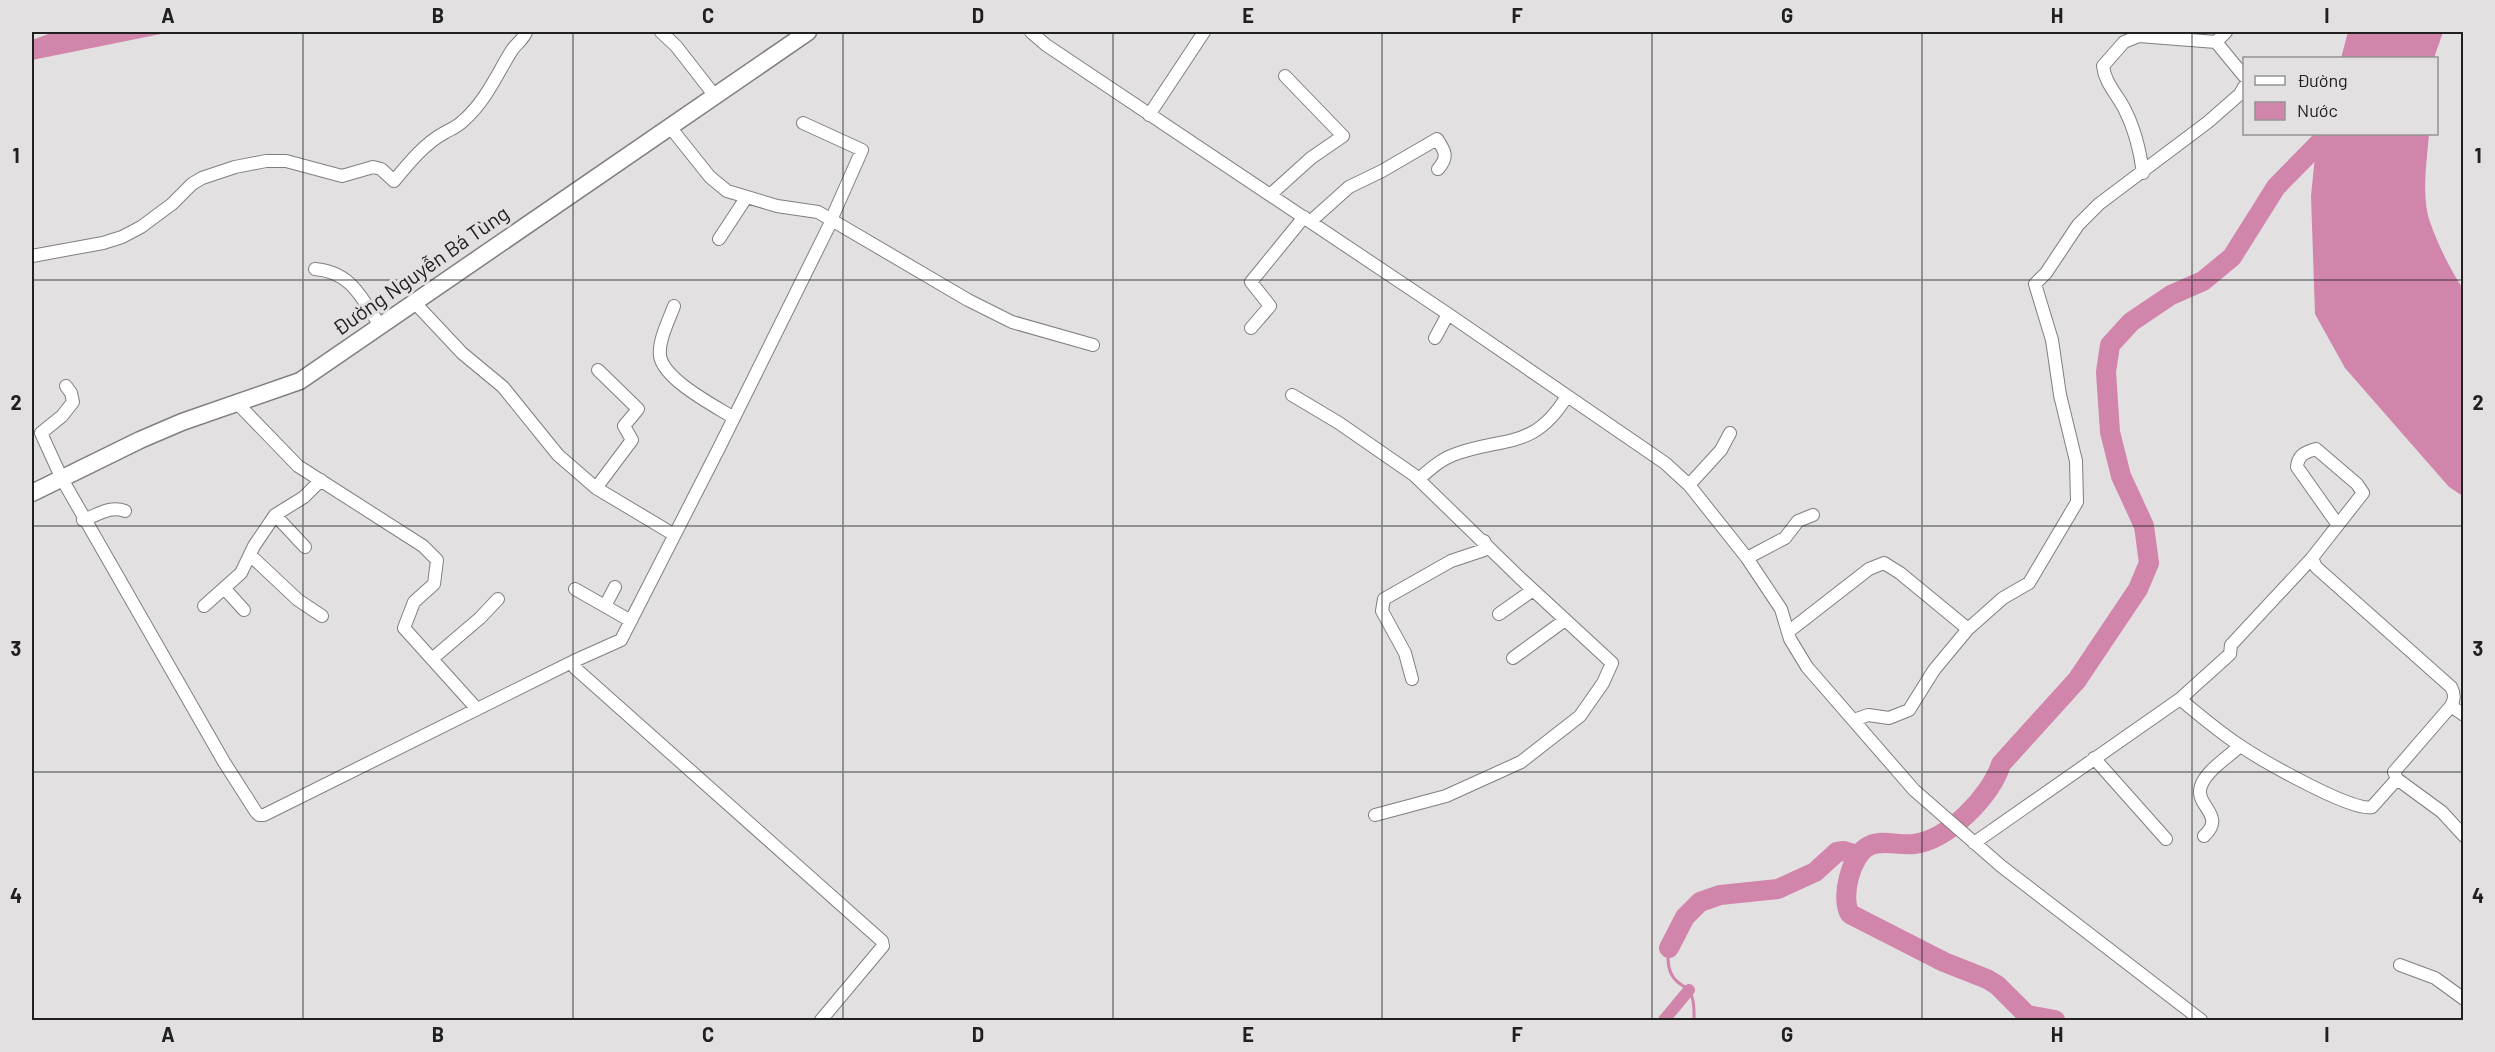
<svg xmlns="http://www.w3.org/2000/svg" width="2495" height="1052" font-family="Barlow,sans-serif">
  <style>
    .water { fill: #d185aa }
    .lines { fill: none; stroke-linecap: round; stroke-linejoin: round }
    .stream { stroke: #d185aa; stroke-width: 3 }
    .canal { stroke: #d185aa; stroke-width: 12 }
    .river { stroke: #d185aa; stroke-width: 20 }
    .minor-casing { stroke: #817e7f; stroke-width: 14 }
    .major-casing { stroke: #817e7f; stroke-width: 19 }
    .minor { stroke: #fff; stroke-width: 12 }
    .major { stroke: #fff; stroke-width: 16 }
    .grid { fill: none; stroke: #212021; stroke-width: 1.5; stroke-opacity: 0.55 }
    .labels { text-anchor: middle; stroke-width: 6; stroke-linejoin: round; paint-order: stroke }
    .street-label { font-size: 21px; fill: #212021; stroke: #e3e0e1 }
    .neatline { fill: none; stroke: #212021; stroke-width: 2 }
    .grid-label { font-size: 20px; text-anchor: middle; font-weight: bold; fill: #212021 }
  </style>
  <rect width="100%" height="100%" fill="#e3e0e1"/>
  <!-- water -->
  <path class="water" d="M 54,32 L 193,32 L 161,34 L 32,60 L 32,40 Z
    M 2348,32 L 2443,32 L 2434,58 L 2341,58 Z
    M 2320,134 L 2429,134 C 2427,161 2421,195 2430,222 C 2438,245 2450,269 2463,289 L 2463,496 L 2449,487 L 2345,368 L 2315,314 L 2311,196 L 2316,146 Z"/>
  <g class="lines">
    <!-- stream -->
    <path class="stream" d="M 1669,948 C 1667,960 1668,975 1679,983 C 1683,986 1687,988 1690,992 C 1695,1000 1694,1012 1694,1020"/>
    <!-- canal -->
    <path class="canal" d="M 1664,1020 L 1689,990"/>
    <!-- river -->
    <path class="river" d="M 1669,948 L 1685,917 L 1700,902 L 1720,895 L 1778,889 L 1815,872 L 1837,852 L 1844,851 L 1857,855
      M 2055,1020 L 2027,1015 L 1997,985 L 1987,979 L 1944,962 L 1850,914 C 1840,898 1851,854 1869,846 C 1882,839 1899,846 1914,844 C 1948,840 1991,796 2001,764 L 2077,680 L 2138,589 L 2149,563 L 2144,526 L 2121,476 L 2110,432 L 2106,372 L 2110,345 L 2131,322 L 2171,295 L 2203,281 L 2232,257 L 2276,187 L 2328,134"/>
    <defs>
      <path id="minor" d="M 661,32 L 676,46 L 715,96
        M 1031,32 L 1046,45 L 1448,314 L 1665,463 L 1689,485 L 1747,558 L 1781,609 L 1790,639 L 1807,667 L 1914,790 L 2001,866 L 2201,1020
        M 2216,42 L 2226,32
        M 1149,115 L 1204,32
        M 803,123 L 862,150 L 831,220
        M 670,127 L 710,177 L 727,191 L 777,206 L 818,212 L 968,300 L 1012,322 L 1093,345
        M 2143,173 C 2140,150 2135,129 2124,108 C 2116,93 2105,83 2103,66 L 2124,42 L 2139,36 L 2216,42 L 2244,76
        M 1270,195 L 1311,158 L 1343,136 L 1285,76
        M 1311,221 L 1349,187 L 1382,171 L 1437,139 C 1445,151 1449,157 1438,169
        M 719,239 L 746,198
        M 32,256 L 103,243 L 122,237 L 141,227 L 172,204 L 192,184 L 202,178 L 235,167 L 266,161 L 286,161 L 342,176 L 373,167 L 381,169 L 394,181 C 408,164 424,144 444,133 C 451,129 457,127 463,121 C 486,101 497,74 512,50 C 517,43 523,40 526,32
        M 315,269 C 352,272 362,299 381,327
        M 415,303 L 462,353 L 503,387 L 558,455 L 596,488 L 673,534
        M 674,306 C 669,320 658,341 660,356 C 664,380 715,406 734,418
        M 1251,328 L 1270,306 L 1251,282 L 1304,217
        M 1435,338 L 1448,314
        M 66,386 L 71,393 L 73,402 L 62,416 L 41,433 L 62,479 L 224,762 L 256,812 L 259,815 L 264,815 L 574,661 L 621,640 L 719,448 L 832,220
        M 1292,395 L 1339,423 L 1414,475 L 1519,577 L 1612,663 L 1603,683 L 1580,716 L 1521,762 L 1446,796 L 1375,815
        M 238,404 L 298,466 L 423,546 L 437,560 L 434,584 L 414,602 L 404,628 L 477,709
        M 1419,479 C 1429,470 1440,460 1453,455 C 1503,436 1534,451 1567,396
        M 1689,485 L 1721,450 L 1730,433
        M 596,488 L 632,440 L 624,426 L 638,409 L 598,370
        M 275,515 L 305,547
        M 83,520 C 98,515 110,505 125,511
        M 2338,525 L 2297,467 C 2298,455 2305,452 2316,449 L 2357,484 L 2363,493 L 2312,558 L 2316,567 L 2451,687 C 2455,694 2455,699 2451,706 L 2394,772 L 2397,779 L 2442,812 L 2464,836
        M 250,555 L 298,600 L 322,616
        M 1747,558 L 1785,538 L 1798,521 L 1813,515
        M 224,588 L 244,610
        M 575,589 L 631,621
        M 204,606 L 241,573 L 254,546 L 275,515 L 304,497 L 321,480
        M 605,606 L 615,587
        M 1499,614 L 1533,590
        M 1788,632 L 1869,569 L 1884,563 L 1900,573 L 1968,629
        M 1513,658 L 1565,620
        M 432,659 L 480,618 L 498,599
        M 574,661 L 575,668 L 882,941 L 883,946 L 821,1020
        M 1412,679 L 1405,653 L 1382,611 L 1384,599 L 1451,561 L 1484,550 L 1486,545 L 1484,541
        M 2180,699 C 2199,715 2218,731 2239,745 C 2258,758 2353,813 2372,807 L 2397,779
        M 2451,706 L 2464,715
        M 1854,720 L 1868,715 L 1889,718 L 1909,710 L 1934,670 L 1968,629 L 2003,598 L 2029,583 L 2077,502 L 2076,461 L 2060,395 L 2052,340 L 2035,284 L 2046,273 L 2078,225 L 2099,204 L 2208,122 L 2240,94 L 2244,87
        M 2094,758 L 2166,839
        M 2204,836 C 2227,815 2194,806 2201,786 C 2206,771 2228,757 2240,746
        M 1974,843 L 2180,699 L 2230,654 L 2231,645 L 2312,558
        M 2400,965 L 2435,978 L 2464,999"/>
      <path id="major" d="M 32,493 L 140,440 L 182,422 L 300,381 L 808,32"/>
    </defs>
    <!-- minor casing -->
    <use href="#minor" class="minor-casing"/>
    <!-- major casing -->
    <use href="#major" class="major-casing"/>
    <!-- minor -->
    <use href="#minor" class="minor"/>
    <!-- major -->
    <use href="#major" class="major"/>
  </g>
  <!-- grid -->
  <path class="grid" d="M 303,32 L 303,1020M 573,32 L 573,1020M 843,32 L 843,1020M 1113,32 L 1113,1020M 1382,32 L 1382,1020M 1652,32 L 1652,1020M 1922,32 L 1922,1020M 2192,32 L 2192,1020M 32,280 L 2464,280M 32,526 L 2464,526M 32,772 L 2464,772"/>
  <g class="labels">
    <!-- street labels -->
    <g class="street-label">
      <text transform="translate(421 271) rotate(-35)" y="7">Đường Nguyễn Bá Tùng</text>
    </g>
  </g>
  <!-- border -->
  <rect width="2495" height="1052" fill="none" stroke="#e3e0e1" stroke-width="66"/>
  <!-- legend -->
  <rect x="2243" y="57" width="195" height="78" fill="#e3e0e1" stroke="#959394" stroke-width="1.5"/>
  <rect x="2255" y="76" width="30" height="9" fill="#ffffff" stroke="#959394" stroke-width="1.5"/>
  <text x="2297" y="87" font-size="18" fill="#212021">Đường</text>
  <rect x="2255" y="102" width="30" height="18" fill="#d185aa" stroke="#959394" stroke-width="1.5"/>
  <text x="2297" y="117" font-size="18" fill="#212021">Nước</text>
  <rect x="33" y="33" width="2429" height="986" class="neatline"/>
  <g class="grid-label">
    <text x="168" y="23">A</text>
    <text x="438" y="23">B</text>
    <text x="708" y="23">C</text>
    <text x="978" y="23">D</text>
    <text x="1248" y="23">E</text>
    <text x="1517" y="23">F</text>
    <text x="1787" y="23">G</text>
    <text x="2057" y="23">H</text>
    <text x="2327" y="23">I</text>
    <text x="16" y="163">1</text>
    <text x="2478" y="163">1</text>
    <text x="16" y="410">2</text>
    <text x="2478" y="410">2</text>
    <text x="16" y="656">3</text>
    <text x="2478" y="656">3</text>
    <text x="16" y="903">4</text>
    <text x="2478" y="903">4</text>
    <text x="168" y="1042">A</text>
    <text x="438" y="1042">B</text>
    <text x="708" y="1042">C</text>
    <text x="978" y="1042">D</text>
    <text x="1248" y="1042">E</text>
    <text x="1517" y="1042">F</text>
    <text x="1787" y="1042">G</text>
    <text x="2057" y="1042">H</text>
    <text x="2327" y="1042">I</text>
  </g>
</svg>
